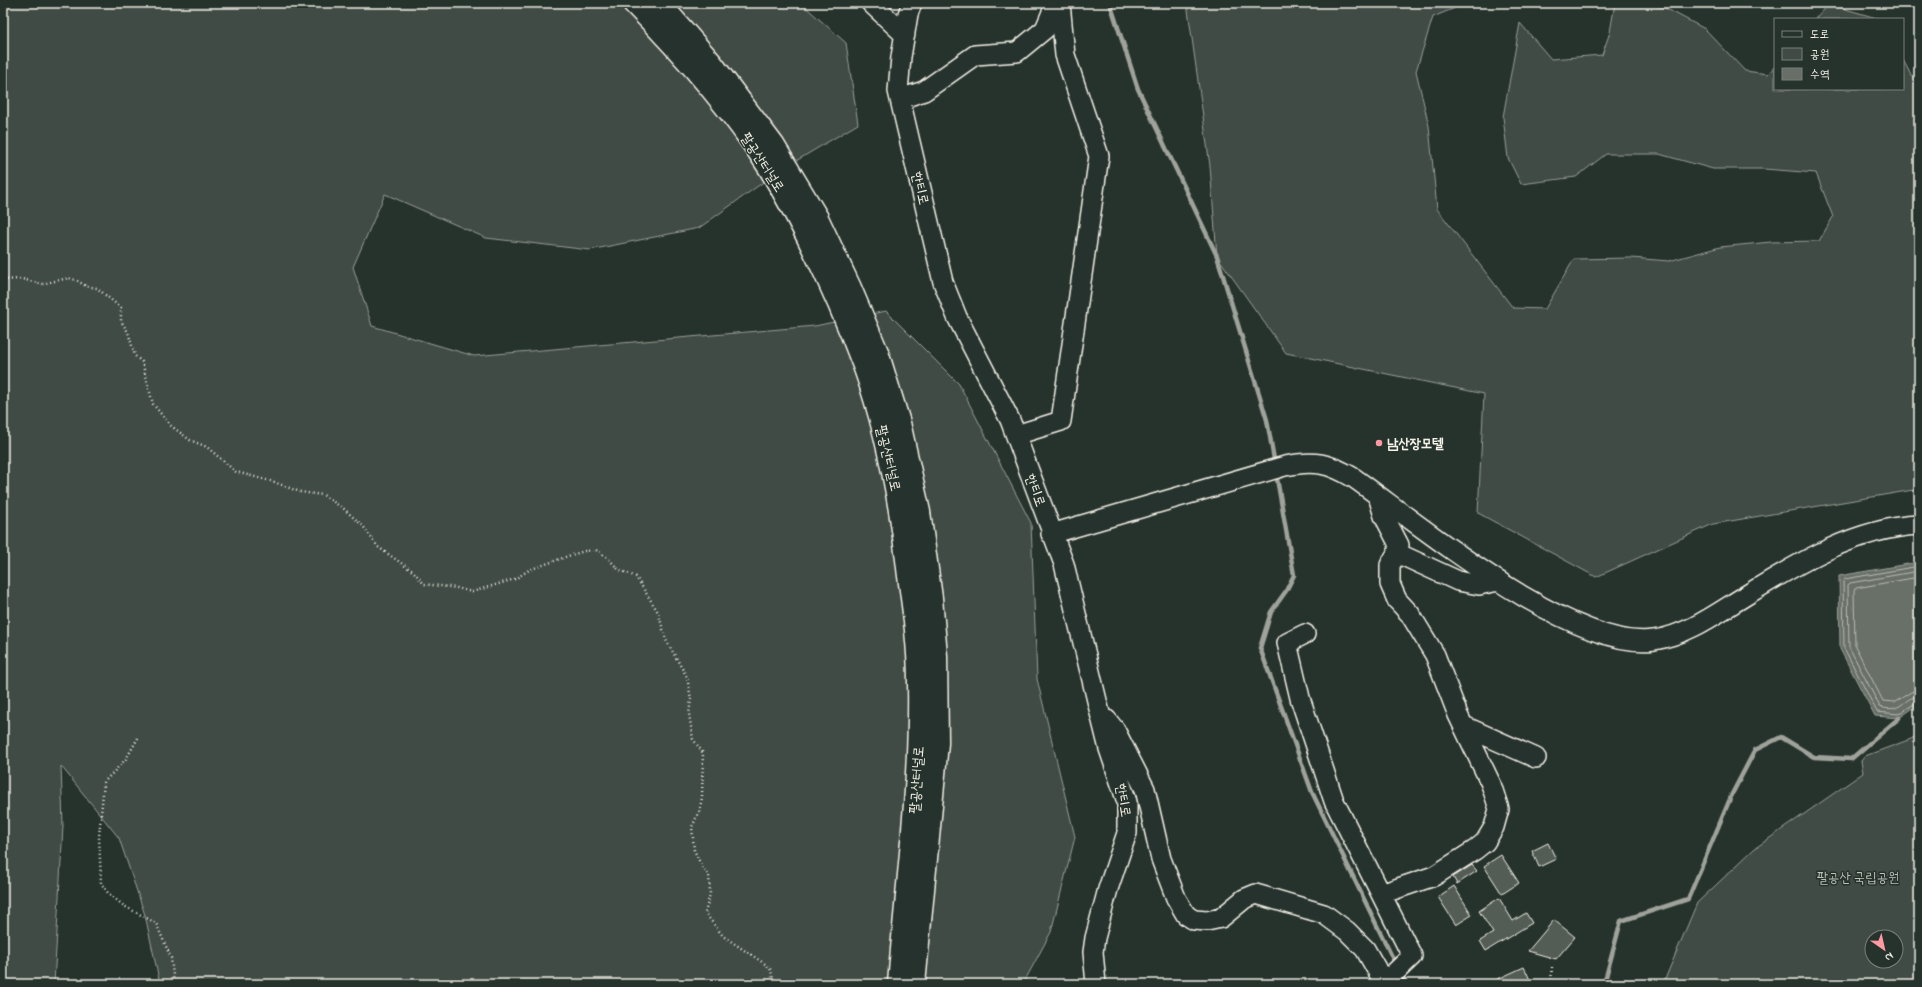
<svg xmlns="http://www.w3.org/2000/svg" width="1922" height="987" font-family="'Indie Flower','Poor Story',sans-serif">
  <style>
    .green { fill: #414b45; stroke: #9a9e96; fill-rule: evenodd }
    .water { fill: #676f68; stroke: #9fa39b }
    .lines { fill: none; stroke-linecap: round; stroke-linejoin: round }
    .shore { stroke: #bcbdb5; stroke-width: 1 }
    .stream { stroke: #9fa39b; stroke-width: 4.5 }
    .building { fill: #525c55; stroke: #f4f1e8 }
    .minor-casing { stroke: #f4f1e8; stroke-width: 22 }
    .highway-casing { stroke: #f4f1e8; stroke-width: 25 }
    .path { stroke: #f4f1e8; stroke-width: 2.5; stroke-dasharray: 1 3; stroke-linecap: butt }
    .minor { stroke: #26332d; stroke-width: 19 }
    .highway { stroke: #26332d; stroke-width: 22 }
    .poi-dot { fill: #ff9aa2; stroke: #26332d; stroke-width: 1.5 }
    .labels { text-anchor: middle; stroke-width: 3; stroke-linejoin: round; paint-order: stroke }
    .street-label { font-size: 14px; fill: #f4f1e8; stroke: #26332d }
    .poi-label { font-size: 14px; font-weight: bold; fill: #f4f1e8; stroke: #26332d; text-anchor: start }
    .park-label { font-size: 14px; fill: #bebfb7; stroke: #26332d }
  </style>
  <rect width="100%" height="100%" fill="#26332d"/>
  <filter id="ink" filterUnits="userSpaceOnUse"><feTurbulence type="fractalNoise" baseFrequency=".025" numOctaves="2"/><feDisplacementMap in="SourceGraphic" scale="8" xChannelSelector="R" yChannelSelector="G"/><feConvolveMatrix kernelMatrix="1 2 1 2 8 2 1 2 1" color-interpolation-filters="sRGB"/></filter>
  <g filter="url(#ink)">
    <!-- green -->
    <path class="green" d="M 3,3 L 801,3 L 846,43 L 858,124 L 779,171 L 699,228 L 590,250 L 486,238 L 385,194 L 353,267 L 372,326 L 474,356 L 815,326 L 886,311 L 959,384 L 1031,523 L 1037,679 L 1075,837 L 1051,932 L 1023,984 L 160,984 L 145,915 L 119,838 L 61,766 L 63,826 L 54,984 L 3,984 Z
      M 1187,3 L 1467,3 L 1433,17 L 1416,71 L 1429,126 L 1437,209 L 1513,308 L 1545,309 L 1574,259 L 1631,258 L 1669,261 L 1720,247 L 1771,242 L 1819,241 L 1833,217 L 1816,173 L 1764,169 L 1713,169 L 1659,154 L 1606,154 L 1576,177 L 1521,184 L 1508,158 L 1503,117 L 1520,23 L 1551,59 L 1602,55 L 1610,32 L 1615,3 L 1641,3 L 1665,8 L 1705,29 L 1745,71 L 1768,74 L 1775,66 L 1775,89 L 1903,89 L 1903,60 L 1911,75 L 1919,82 L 1919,489 L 1713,524 L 1596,577 L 1478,513 L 1484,394 L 1286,353 L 1217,256 L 1210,166 Z
      M 1828,4 L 1880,19 L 1815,19 Z
      M 1919,734 L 1919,984 L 1663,984 L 1697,903 L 1754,849 L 1863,773 L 1861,761 L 1865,756 L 1911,739 ZM 1872,937 L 1896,937 L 1896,961 L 1872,961 Z"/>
    <!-- water -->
    <path class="water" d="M 1919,562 L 1919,704 L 1899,718 L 1875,716 L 1840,649 L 1839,576 Z"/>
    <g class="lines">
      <!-- shore -->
      <path class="shore" d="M 1919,566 L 1845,579 L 1843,581 L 1844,648 L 1877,712 L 1898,714 L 1919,701
        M 1919,571 L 1850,583 L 1848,585 L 1849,647 L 1880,707 C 1902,714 1903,697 1919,696
        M 1919,577 L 1856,588 L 1854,590 L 1855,646 L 1883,701 L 1895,702 L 1911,692 L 1919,690"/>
      <!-- stream -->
      <path class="stream" d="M 1110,3 L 1138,89 L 1217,256 L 1267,420 L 1275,465
        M 1276,473 L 1294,575 L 1286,591 L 1271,612 L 1260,648 L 1312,792 L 1396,965
        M 1400,973 L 1406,984
        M 1604,984 L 1621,921 L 1688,899 L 1732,794 L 1755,750 L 1781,737 L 1814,757 L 1851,759 L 1899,718"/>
    </g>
    <!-- building -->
    <path class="building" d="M 1548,843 L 1556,859 L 1539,867 L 1532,851 Z
      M 1501,855 L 1519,883 L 1502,894 L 1484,866 Z
      M 1472,865 L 1477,871 L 1457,884 L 1453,877 Z
      M 1454,886 L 1472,915 L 1456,925 L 1438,897 Z
      M 1499,898 L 1513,921 L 1526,913 L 1532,923 L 1486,951 L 1480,941 L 1493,933 L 1479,911 Z
      M 1554,920 L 1575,937 L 1556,959 L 1528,951 Z
      M 1524,967 L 1532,984 L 1487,984 Z"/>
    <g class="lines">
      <defs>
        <path id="minor" d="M 871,3 L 905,35
          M 912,3 L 908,14 L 901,57 L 898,91 L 943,282 L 957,317 L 1010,420 L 1064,564 L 1099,709 L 1109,749 L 1127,802 L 1127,833 L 1108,889 L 1095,938 L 1093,952 L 1096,984
          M 900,99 L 924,91 L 975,55 L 1017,52 L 1045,29 L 1056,3
          M 1016,435 L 1061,421 L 1099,156 L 1065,55 L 1060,3
          M 1378,496 L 1384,516 L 1399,545 L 1397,553 L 1390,565 L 1390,584 L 1397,600 L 1410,614 L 1435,655 L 1458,715 L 1491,784 L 1499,809 L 1494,827 L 1485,842 L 1475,850 L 1434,876 L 1381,894 L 1412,956 L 1384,983
          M 1051,534 L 1285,466 C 1314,460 1329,463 1354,478 C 1419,524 1573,652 1654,640 C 1688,635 1717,613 1745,596 C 1798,563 1856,528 1919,525
          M 1397,553 L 1458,581 L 1479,585 L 1498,581
          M 1305,634 L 1287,643 L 1300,698 L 1334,801 L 1381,894
          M 1107,720 L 1115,730 L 1145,789 L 1161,859 L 1176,898 L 1186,915 L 1194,920 L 1207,921 L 1221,918 L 1244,899 L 1256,894 L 1324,914 L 1347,931 L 1365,949 L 1385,984
          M 1464,726 L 1536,758"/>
        <path id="highway" d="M 634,3 C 681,51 733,110 769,167 C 807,230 839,299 865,368 C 889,435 901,506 909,576 C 914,611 919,647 919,682 C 921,782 907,884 899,984
          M 659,3 L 712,64 L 773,145 L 817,218 L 850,288 L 877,352 L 899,423 L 919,512 L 931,598 L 936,656 L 937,743 L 914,984"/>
      </defs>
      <!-- minor casing -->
      <use href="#minor" class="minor-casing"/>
      <!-- highway casing -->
      <use href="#highway" class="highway-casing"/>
      <!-- path -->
      <path class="path" d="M 3,280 L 22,279 L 42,284 L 68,278 L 76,280 L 86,286 L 97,288 L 121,308 L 121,321 L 128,332 L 135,356 L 142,362 L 153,404 L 170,425 L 190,440 L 207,447 L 236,472 L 274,482 L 300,492 L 323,495 L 344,509 L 363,526 L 378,547 L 414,572 L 424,584 L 457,588 L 472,592 L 515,579 L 529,570 L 571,555 L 585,551 L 596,550 L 608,558 L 618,569 L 636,577 L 658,612 L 666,640 L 687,677 L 691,699 L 689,714 L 693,739 L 703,753 L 702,798 L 699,812 L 692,827 L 694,850 L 703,869 L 709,874 L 710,894 L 705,913 L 723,936 L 765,964 L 771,970 L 774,984
        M 138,738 L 126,759 L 104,782 L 99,836 L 101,883 L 108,893 L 124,906 L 156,923 L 171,958 L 174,984
        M 1551,984 L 1552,967"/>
      <!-- minor -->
      <use href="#minor" class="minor"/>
      <!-- highway -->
      <use href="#highway" class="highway"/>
    </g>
  </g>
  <!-- markers -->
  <circle class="poi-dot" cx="1379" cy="443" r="4"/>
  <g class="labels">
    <!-- street labels -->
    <g class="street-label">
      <text transform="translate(763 162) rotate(57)" y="5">팔공산터널로</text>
      <text transform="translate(921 188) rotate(77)" y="5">한티로</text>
      <text transform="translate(889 458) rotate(77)" y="5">팔공산터널로</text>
      <text transform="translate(1036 490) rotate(70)" y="5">한티로</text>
      <text transform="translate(916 780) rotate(-86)" y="5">팔공산터널로</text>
      <text transform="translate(1124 800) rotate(80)" y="5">한티로</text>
    </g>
    <!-- poi labels -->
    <g class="poi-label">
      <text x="1387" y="448">남산장모텔</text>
    </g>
    <!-- park labels -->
    <g class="park-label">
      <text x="1858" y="882">팔공산 국립공원</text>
    </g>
  </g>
  <!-- margin -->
  <rect width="1922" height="987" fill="none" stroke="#26332d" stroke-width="16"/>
  <rect x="8" y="8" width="1906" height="971" fill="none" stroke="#f4f1e8" stroke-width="1.5" filter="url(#ink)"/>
  <!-- legend -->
  <rect x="1774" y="18" width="130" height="72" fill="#26332d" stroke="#787f78"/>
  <rect x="1782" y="31" width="20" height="6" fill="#26332d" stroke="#787f78"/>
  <text x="1810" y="38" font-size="12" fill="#f4f1e8">도로</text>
  <rect x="1782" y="48" width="20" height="12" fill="#414b45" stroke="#787f78"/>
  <text x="1810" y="58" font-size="12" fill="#f4f1e8">공원</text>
  <rect x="1782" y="68" width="20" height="12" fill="#676f68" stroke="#787f78"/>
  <text x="1810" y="78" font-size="12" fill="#f4f1e8">수역</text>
  <!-- north arrow -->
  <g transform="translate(1884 949) rotate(146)"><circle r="19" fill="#26332d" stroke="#787f78"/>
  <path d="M0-3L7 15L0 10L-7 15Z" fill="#ff9aa2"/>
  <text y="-6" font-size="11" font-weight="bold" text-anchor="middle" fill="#f4f1e8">N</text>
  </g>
</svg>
